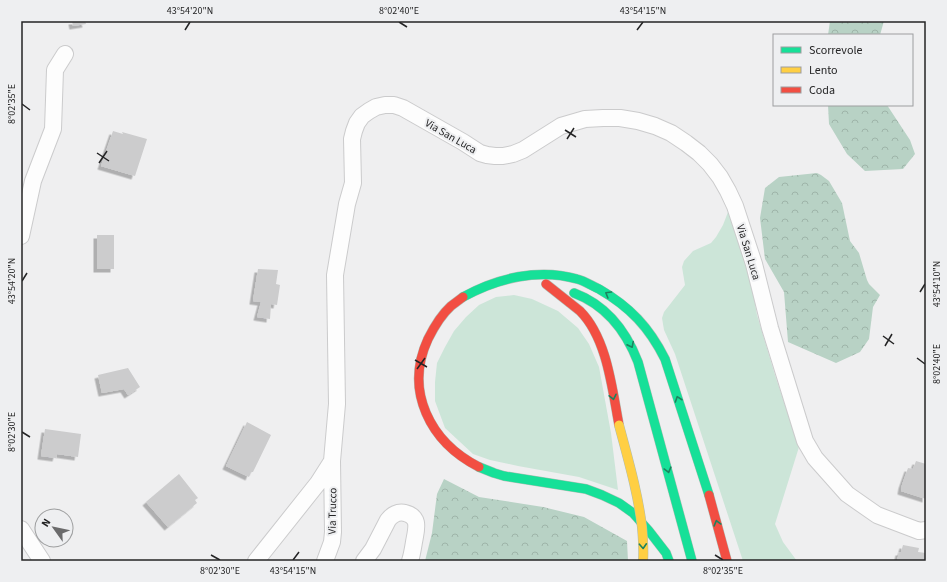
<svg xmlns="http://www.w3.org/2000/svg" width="947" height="582" font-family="'Source Sans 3',sans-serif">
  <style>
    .grass { fill: #cce5d8 }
    .forest { fill: url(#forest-crowns) }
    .building { fill: #cccccd; filter: url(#shadow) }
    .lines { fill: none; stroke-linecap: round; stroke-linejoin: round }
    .street-casing { stroke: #cbcbcc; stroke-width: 18 }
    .fast-casing { stroke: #aebcb3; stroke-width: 10 }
    .jam-casing { stroke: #aebcb3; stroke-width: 10 }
    .street { stroke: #fdfdfd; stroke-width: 16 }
    .fast { stroke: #16e098; stroke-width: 9 }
    .jam { stroke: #f24e42; stroke-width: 9 }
    .slow-bridge-casing { stroke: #aebcb3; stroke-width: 10; stroke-linecap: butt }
    .slow-bridge { stroke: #ffcf43; stroke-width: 9 }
    .oneway { stroke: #1d825e }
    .ticks { fill: none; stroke: #242425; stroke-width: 1.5 }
    .labels { text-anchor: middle; stroke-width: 4; stroke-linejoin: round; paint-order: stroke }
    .street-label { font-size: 11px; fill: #242425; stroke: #eeeff1 }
    .neatline { fill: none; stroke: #242425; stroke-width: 1.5 }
    .ticks-label { font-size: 10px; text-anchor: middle; fill: #242425 }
  </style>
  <defs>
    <pattern id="forest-crowns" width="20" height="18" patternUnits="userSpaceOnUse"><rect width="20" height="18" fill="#b8d2c5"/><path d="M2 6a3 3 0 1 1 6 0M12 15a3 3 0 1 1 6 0" fill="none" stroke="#9eb4a9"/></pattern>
    <filter id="shadow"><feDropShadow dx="-3.5" dy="3.5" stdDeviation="0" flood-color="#0004"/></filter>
  </defs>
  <rect width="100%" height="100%" fill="#efeff0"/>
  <!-- grass -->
  <path class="grass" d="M 728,212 L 735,218 L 750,275 L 757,315 L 775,375 L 799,447 L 775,524 L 783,542 L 797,561 L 743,561 L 675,354 L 664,330 L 662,318 L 664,312 L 685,285 L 682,267 L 684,261 L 693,251 L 711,243 L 716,237 L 723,225 Z
    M 514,295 L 532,299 L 558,311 L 578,328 L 589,344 L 599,367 L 611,433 L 618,490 L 579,477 L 518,466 L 490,460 L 473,454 L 445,428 L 435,401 L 435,382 L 437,363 L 445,347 L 454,331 L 466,317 L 479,305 L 496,297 Z"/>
  <!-- forest -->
  <path class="forest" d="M 830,21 L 884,21 L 880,35 L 828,35 Z
    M 828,105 L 887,105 L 910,140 L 915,154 L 903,169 L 865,171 L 847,154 L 829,124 Z
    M 817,173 L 821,175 L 829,181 L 842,203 L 850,241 L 859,253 L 867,280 L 869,284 L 880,295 L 873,307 L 869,339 L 860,352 L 836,363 L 788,342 L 784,292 L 765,259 L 760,218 L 765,188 L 779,177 Z
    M 444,479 L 479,497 L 543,507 L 584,517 L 627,541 L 628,561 L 425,561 L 432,533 L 437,494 Z"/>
  <!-- building -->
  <path class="building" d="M 72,21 L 85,21 L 86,24 L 73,26 Z
    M 113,131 L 123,134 L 122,132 L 147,139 L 135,176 L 101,166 Z
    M 97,235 L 114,235 L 114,269 L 97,269 Z
    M 258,269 L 278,270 L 276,284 L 280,285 L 277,305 L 271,304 L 270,319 L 257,317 L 261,302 L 253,301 Z
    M 128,368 L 140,387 L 128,395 L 124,389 L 102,393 L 98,375 Z
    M 247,422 L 271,435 L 253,472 L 251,472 L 249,477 L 226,466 Z
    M 45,429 L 81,434 L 78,457 L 57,454 L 56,458 L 41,456 Z
    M 916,461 L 926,464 L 926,499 L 901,491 L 902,485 L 908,468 L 913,469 Z
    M 179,474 L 198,498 L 195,500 L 197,503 L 168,527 L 146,502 Z
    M 903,545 L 919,548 L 918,552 L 926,553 L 926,561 L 897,561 L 899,552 L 901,552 Z"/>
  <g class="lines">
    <defs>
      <path id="street" d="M 21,236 L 33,181 L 53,129 L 55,70 L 65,54
        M 21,529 L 42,561
        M 256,561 L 318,483 L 332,461
        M 325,561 L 332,542 L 333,532 L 332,461 L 337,404 L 335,275 L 347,204 L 353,183 L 352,139 L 354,131 L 357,123 L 362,116 L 369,111 L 376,107 L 385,105 L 394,105 L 403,108 L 463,142 L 480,153 L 487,155 L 495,156 L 503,156 L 513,154 L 523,150 L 561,126 L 585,119 L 603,118 L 620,118 L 638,121 L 655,126 L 671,133 L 686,143 L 699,153 L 710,164 L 720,177 L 728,191 L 735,206 L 754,264 L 770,328 L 805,441 L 815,458 L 847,494 L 877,515 L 919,531 L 926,530
        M 364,561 L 373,549 L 388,520 C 392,515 398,511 405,513 C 421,517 416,530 414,542 C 413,548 412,555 410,561"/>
      <path id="fast" d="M 574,293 C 606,305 626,331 638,362 L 692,561
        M 463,297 C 497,278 539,268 577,279 C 585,281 592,286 599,289 C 630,307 649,327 665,359 L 709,495
        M 479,467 L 494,473 L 504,476 L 586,489 L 602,495 L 619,503 L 633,513 L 649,531 L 666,553 L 669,561"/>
      <path id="jam" d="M 546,284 L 580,311 C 607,338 612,388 619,425
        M 463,297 C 459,300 455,303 451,306 C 441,315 434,327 428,339 C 404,391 430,442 479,467
        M 709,495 L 727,561"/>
    </defs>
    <!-- street casing -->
    <use href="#street" class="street-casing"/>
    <!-- fast casing -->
    <use href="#fast" class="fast-casing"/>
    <!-- jam casing -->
    <use href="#jam" class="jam-casing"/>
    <!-- street -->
    <use href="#street" class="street"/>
    <!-- fast -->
    <use href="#fast" class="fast"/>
    <!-- jam -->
    <use href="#jam" class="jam"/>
    <defs>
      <path id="slow-bridge" d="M 619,425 C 628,459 638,493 642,527 C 643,539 644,550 643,561"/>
    </defs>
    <!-- slow-bridge casing -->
    <use href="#slow-bridge" class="slow-bridge-casing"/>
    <!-- slow-bridge -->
    <use href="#slow-bridge" class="slow-bridge"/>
  </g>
  <!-- one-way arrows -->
  <defs><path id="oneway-chevron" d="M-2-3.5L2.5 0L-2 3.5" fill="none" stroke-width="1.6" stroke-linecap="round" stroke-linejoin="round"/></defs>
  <g class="oneway">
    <use href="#oneway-chevron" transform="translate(608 294) rotate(-149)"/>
    <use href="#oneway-chevron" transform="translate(631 345) rotate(63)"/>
    <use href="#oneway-chevron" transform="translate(613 397) rotate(78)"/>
    <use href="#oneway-chevron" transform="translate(678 399) rotate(-109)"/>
    <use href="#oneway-chevron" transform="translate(668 470) rotate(75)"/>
    <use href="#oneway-chevron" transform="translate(717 523) rotate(-105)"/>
    <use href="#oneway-chevron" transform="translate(643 546) rotate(87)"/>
  </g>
  <!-- ticks -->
  <path class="ticks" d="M 399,22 L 407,27M 185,30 L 190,22M 637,30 L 643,22M 22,104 L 30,110M 565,130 L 576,137M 567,139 L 574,128M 97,153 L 109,161M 99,163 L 107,151M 22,281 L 27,273M 920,292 L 925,284M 883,336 L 894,344M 885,346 L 892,334M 917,358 L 925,364M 415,360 L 427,367M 417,369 L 425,358M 22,432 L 30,437M 211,555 L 220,560M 715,555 L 723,560M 293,560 L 299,552"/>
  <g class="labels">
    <!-- street labels -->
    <g class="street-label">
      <text transform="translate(451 136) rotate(30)" y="4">Via San Luca</text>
      <text transform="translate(749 252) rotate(73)" y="4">Via San Luca</text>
      <text transform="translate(332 511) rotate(-89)" y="4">Via Trucco</text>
    </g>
  </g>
  <!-- border -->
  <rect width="947" height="582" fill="none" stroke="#eeeff1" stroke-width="44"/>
  <!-- legend -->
  <rect x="773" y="34" width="140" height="72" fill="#eeeff1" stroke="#9d9e9f"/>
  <rect x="781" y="47" width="20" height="6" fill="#16e098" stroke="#9d9e9f"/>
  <text x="809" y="54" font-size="12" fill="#242425">Scorrevole</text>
  <rect x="781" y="67" width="20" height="6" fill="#ffcf43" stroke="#9d9e9f"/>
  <text x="809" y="74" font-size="12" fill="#242425">Lento</text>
  <rect x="781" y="87" width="20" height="6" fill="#f24e42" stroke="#9d9e9f"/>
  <text x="809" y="94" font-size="12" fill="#242425">Coda</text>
  <!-- north arrow -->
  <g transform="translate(54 528) rotate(303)"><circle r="19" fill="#eeeff1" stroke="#9d9e9f"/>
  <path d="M0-3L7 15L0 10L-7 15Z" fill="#6b6b6c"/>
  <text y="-6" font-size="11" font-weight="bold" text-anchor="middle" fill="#242425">N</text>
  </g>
  <rect x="22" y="22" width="903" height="538" class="neatline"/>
  <g class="ticks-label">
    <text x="190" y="14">43°54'20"N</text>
    <text x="399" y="14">8°02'40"E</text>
    <text x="643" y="14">43°54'15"N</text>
    <text transform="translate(11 104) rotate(-90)" y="4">8°02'35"E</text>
    <text transform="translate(11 281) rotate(-90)" y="4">43°54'20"N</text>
    <text transform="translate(936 284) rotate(-90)" y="4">43°54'10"N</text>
    <text transform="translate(936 364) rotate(-90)" y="4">8°02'40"E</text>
    <text transform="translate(11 432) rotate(-90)" y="4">8°02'30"E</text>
    <text x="220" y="574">8°02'30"E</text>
    <text x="293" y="574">43°54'15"N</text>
    <text x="723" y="574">8°02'35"E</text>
  </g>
</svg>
